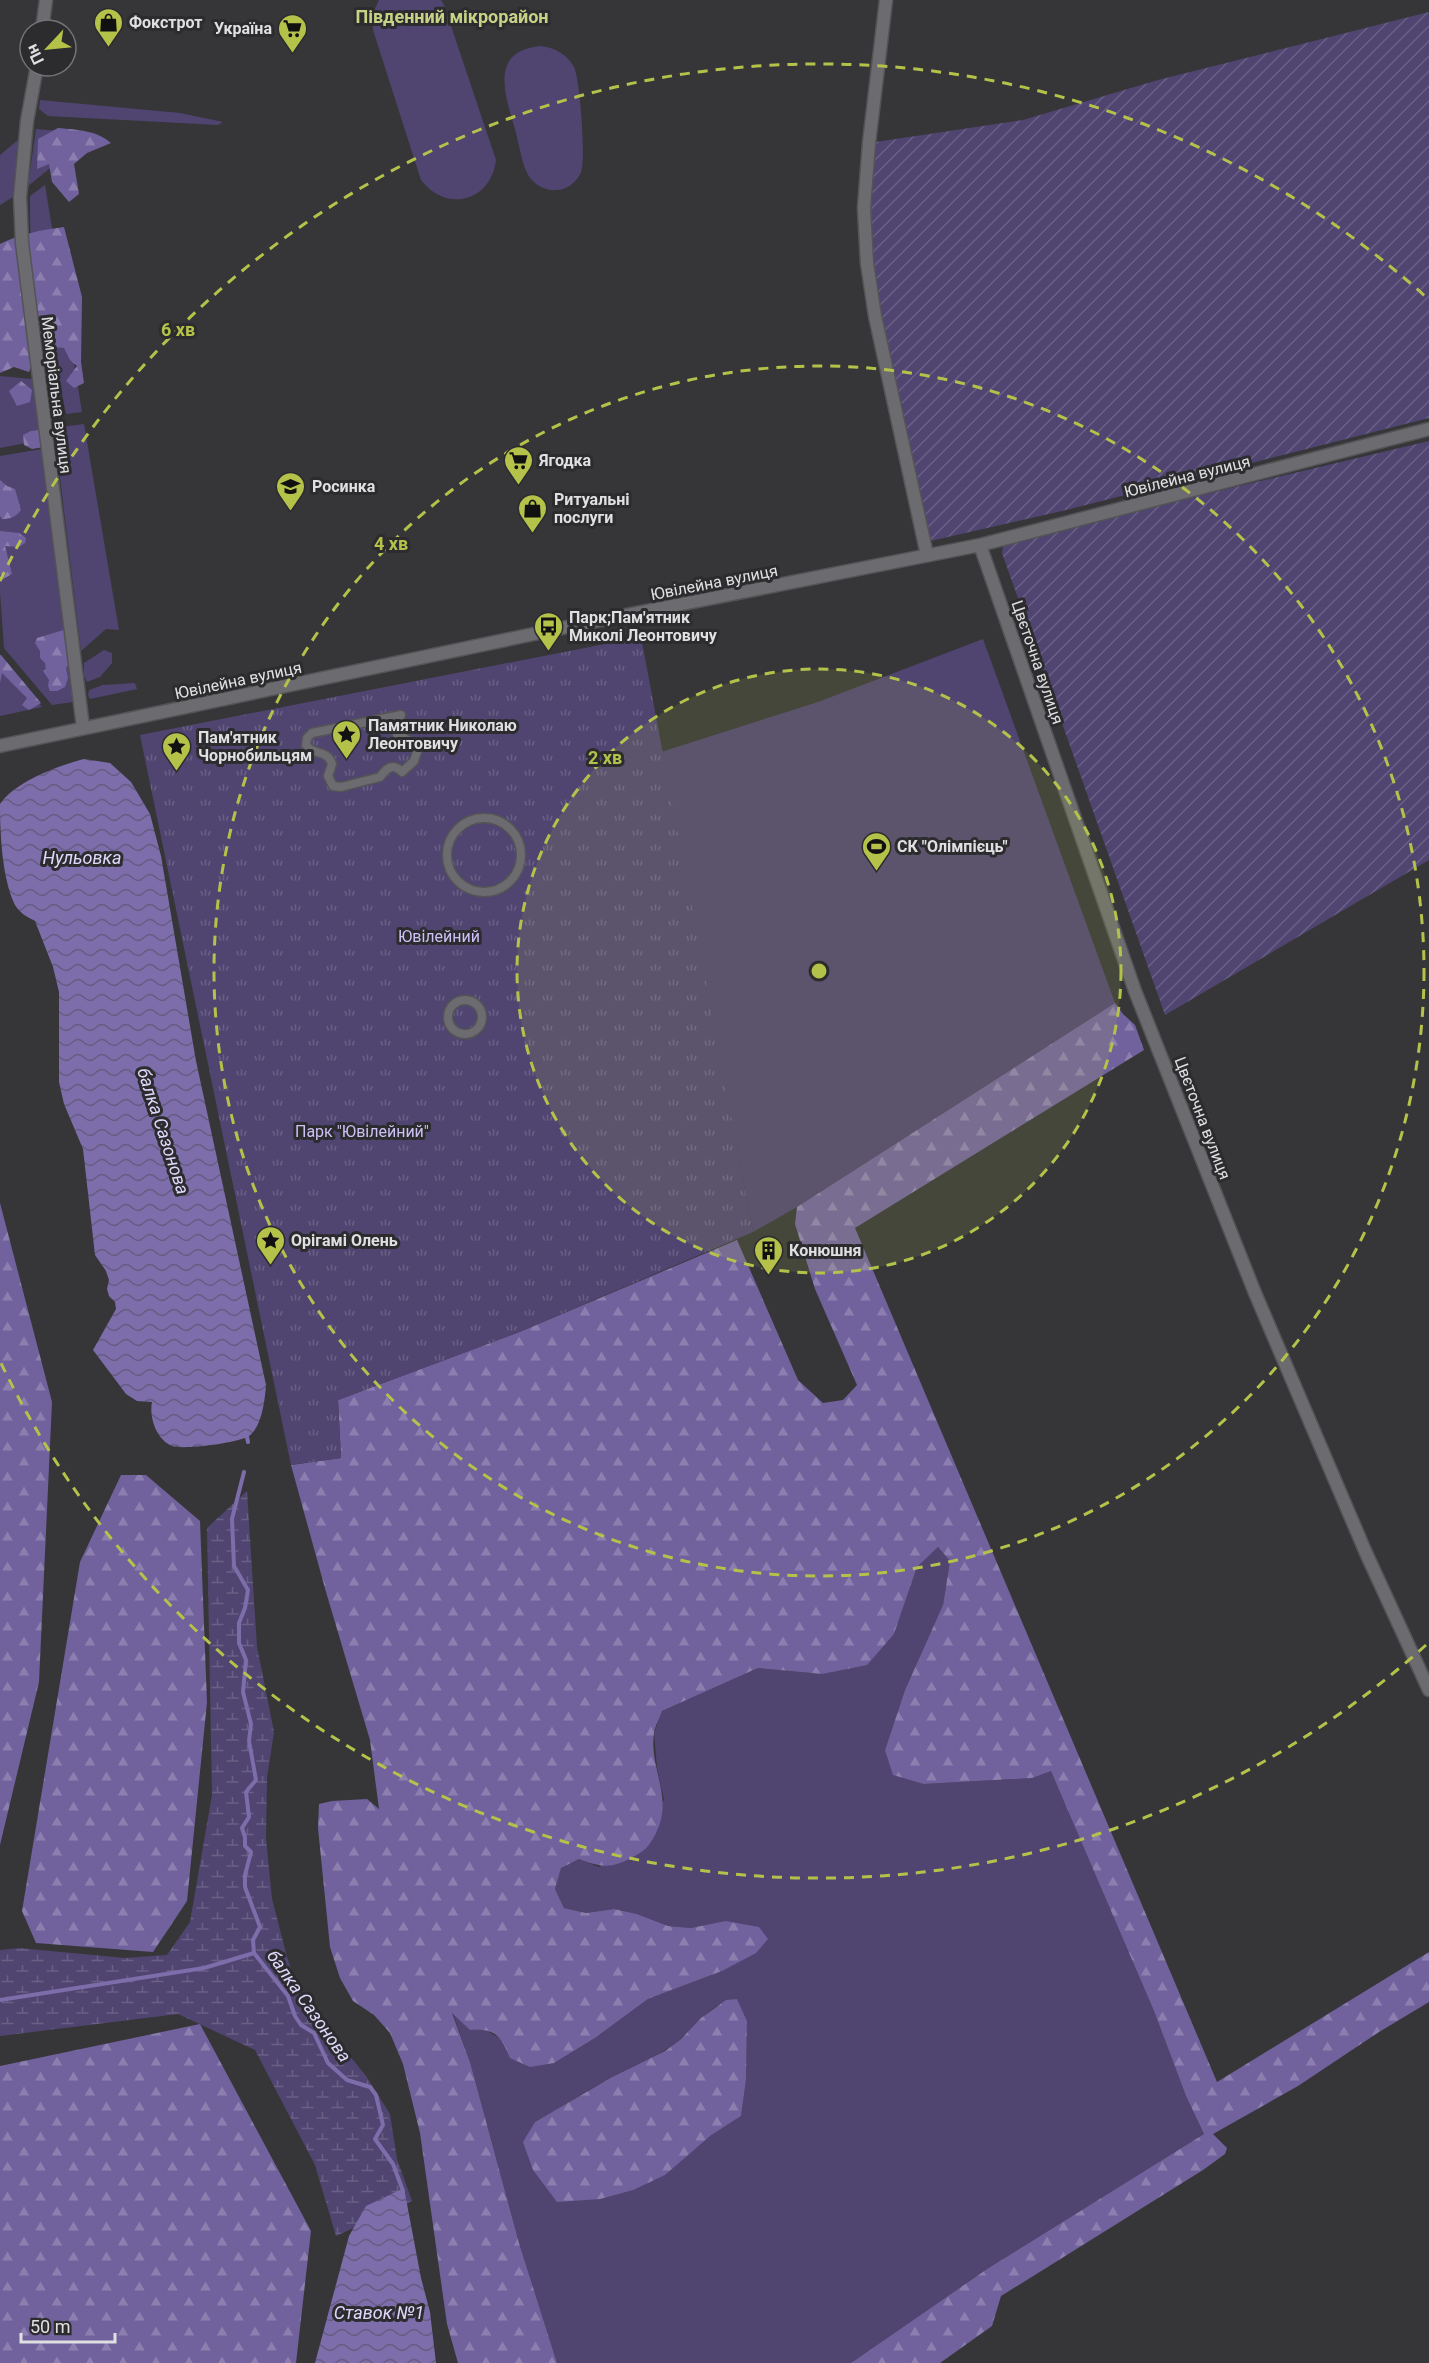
<svg xmlns="http://www.w3.org/2000/svg" width="1429" height="2363" font-family="Roboto,sans-serif">
  <style>
    .grass { fill: #504571; fill-rule: evenodd }
    .forest { fill: url(#forest-firs) }
    .wetland { fill: url(#wetland-marsh) }
    .park { fill: url(#park-tufts) }
    .garden { fill: url(#garden-furrows) }
    .water { fill: url(#water-waves) }
    .lines { fill: none; stroke-linecap: round; stroke-linejoin: round }
    .stream { stroke: #7d6daa; stroke-width: 4 }
    .pedestrian-casing { stroke: #545456; stroke-width: 11 }
    .minor-casing { stroke: #545456; stroke-width: 15 }
    .pedestrian { stroke: #6c6b6f; stroke-width: 8 }
    .minor { stroke: #6c6b6f; stroke-width: 12 }
    .ring { fill: none; stroke: #b5c24a; stroke-width: 3; stroke-dasharray: 10 8 }
    .labels { text-anchor: middle; stroke-width: 6; stroke-linejoin: round; paint-order: stroke }
    .poi-label { font-size: 16px; font-weight: bold; fill: #e0e0e2; stroke: #2c2c2f; text-anchor: start }
    .street-label { font-size: 16px; fill: #e0e0e2; stroke: #2c2c2f }
    .park-label { font-size: 16px; fill: #cdc1f6; stroke: #2c2c2f }
    .neighbourhood-label { font-size: 18px; font-weight: bold; fill: #c7d286; stroke: #2c2c2f }
    .water-label { font-size: 18px; font-style: italic; fill: #e0d8fc; stroke: #2c2c2f }
    .centre { fill: #b5c24a; stroke: #2c2c2f; stroke-width: 3 }
    .ring-label { font-size: 18px; text-anchor: middle; font-weight: bold; fill: #b5c24a; stroke: #2c2c2f; stroke-width: 6; stroke-linejoin: round; paint-order: stroke }
  </style>
  <defs>
    <pattern id="forest-firs" width="22" height="20" patternUnits="userSpaceOnUse" patternTransform="scale(1.5)"><rect width="22" height="20" fill="#71619d"/><path d="M5 1l3.5 6h-7zM16 11l3.5 6h-7z" fill="#8c7faf"/></pattern>
    <pattern id="wetland-marsh" width="20" height="14" patternUnits="userSpaceOnUse" patternTransform="scale(1.5)"><rect width="20" height="14" fill="#504571"/><path d="M1 5h8M5 5V1M11 12h8M15 12V8" fill="none" stroke="#696085"/></pattern>
    <pattern id="park-tufts" width="24" height="20" patternUnits="userSpaceOnUse" patternTransform="scale(1.5)"><rect width="24" height="20" fill="#504571"/><path d="M3 7l-1-3M5 7V3M7 7l1-3M15 17l-1-3M17 17v-4M19 17l1-3" fill="none" stroke="#696085"/></pattern>
    <pattern id="garden-furrows" width="10" height="10" patternUnits="userSpaceOnUse" patternTransform="scale(1.5)"><rect width="10" height="10" fill="#504571"/><path d="M-1 1l2-2M0 10L10 0M9 11l2-2" fill="none" stroke="#696085"/></pattern>
    <pattern id="water-waves" width="16" height="10" patternUnits="userSpaceOnUse" patternTransform="scale(1.5)"><rect width="16" height="10" fill="#7d6daa"/><path d="M0 5q4-4 8 0t8 0" fill="none" stroke="#665c81"/></pattern>
  </defs>
  <rect width="100%" height="100%" fill="#363639"/>
  <!-- grass -->
  <path class="grass" d="M 379,0 L 441,0 L 444,5 L 496,160 C 491,202 446,213 421,180 L 373,30 L 373,13 Z
    M 541,46 C 555,48 567,54 574,67 C 580,79 586,160 581,172 C 577,182 567,190 557,190 C 548,191 538,187 532,180 C 522,169 520,147 516,133 C 507,99 486,51 541,46 Z
    M 40,100 L 180,113 L 223,122 L 218,125 L 48,116 L 39,109 Z
    M 36,129 L 98,134 L 70,152 L 28,186 Z
    M 18,140 L 13,197 L 0,205 L 0,155 Z
    M 45,185 L 82,412 L 66,414 L 60,384 L 48,379 C 38,319 29,257 30,196 Z
    M 0,376 L 32,379 L 42,440 L 0,448 Z
    M 84,424 L 119,630 L 106,629 L 81,651 L 54,428 Z
    M 42,449 L 73,702 L 52,705 L 4,648 L 0,592 L 0,456 Z
    M 983,639 L 1115,1003 L 797,1207 L 753,1232 L 661,752 L 818,702 Z
    M 104,650 L 112,653 L 112,663 L 100,677 L 87,682 L 84,676 L 84,663 Z
    M 0,657 L 42,707 L 0,716 Z
    M 135,683 L 137,689 L 90,699 L 88,695 L 89,690 L 103,685 Z
    M 938,1547 L 950,1561 L 943,1605 L 905,1690 L 885,1750 L 924,1784 L 1032,1778 L 1051,1770 L 1154,2011 L 1186,2096 L 1204,2134 L 987,2269 L 851,2363 L 557,2363 L 519,2243 L 470,2062 L 452,2011 L 470,2030 L 484,2029 L 502,2040 L 554,2063 L 595,2038 L 648,1999 L 722,1971 L 725,1921 L 691,1928 L 668,1926 L 637,1914 L 614,1909 L 586,1913 L 564,1908 L 555,1889 L 561,1867 L 579,1859 L 599,1867 L 664,1800 L 657,1768 L 654,1733 L 662,1711 L 758,1668 L 822,1674 L 894,1634 L 917,1567 ZM 737,1999 L 747,2021 L 746,2080 L 741,2116 L 710,2136 L 535,2122 C 562,2107 587,2090 614,2076 C 636,2064 660,2056 679,2040 C 697,2025 711,2002 737,1999 Z"/>
  <!-- forest -->
  <path class="forest" d="M 58,128 C 78,130 96,130 111,143 L 87,153 L 74,164 L 79,194 L 69,202 L 52,182 L 49,164 L 37,169 L 38,139 Z
    M 64,227 L 82,297 L 81,362 L 84,383 L 74,388 L 66,381 L 77,366 L 70,360 L 64,348 L 46,346 L 31,353 L 32,363 L 29,372 L 14,367 L 0,373 L 0,244 C 20,234 41,230 64,227 Z
    M 21,381 L 32,390 L 30,402 L 17,406 L 9,391 Z
    M 41,430 L 44,447 L 32,449 L 24,445 L 23,435 L 31,431 Z
    M 0,480 L 7,486 L 15,489 L 21,510 C 16,517 10,519 2,519 L 0,516 Z
    M 0,531 L 19,533 L 26,538 L 25,543 L 19,547 L 5,546 L 12,574 L 3,579 L 0,574 Z
    M 67,629 L 72,660 L 66,668 L 68,678 L 65,687 L 57,691 L 50,691 L 48,686 L 49,680 L 43,671 L 46,669 L 45,663 L 40,658 L 40,651 L 35,643 L 37,638 Z
    M 0,655 L 1,655 L 41,703 L 29,710 L 22,705 L 27,698 L 2,673 L 0,683 Z
    M 1115,1003 L 1123,1014 L 1135,1025 L 1144,1050 L 855,1228 L 1217,2082 L 1429,1952 L 1429,2002 L 1379,2032 L 1298,2086 L 1213,2134 L 1227,2148 L 1225,2154 L 1203,2170 L 1001,2296 L 992,2326 L 940,2363 L 851,2363 L 987,2269 L 1204,2134 L 1186,2096 L 1154,2011 L 1051,1771 L 1032,1778 L 924,1784 L 893,1775 L 885,1750 L 905,1690 L 943,1605 L 950,1561 L 938,1547 L 917,1567 L 894,1634 L 867,1665 L 822,1674 L 758,1668 L 662,1711 C 660,1718 655,1726 654,1733 C 649,1769 674,1797 656,1833 C 648,1848 646,1850 631,1858 C 611,1869 599,1867 579,1859 L 561,1868 L 555,1889 L 564,1908 L 586,1913 L 614,1909 L 637,1914 L 668,1926 L 691,1928 L 725,1921 L 759,1927 L 768,1939 L 756,1953 L 722,1971 L 648,1999 L 595,2038 L 554,2063 L 530,2067 L 510,2058 C 501,2036 495,2028 470,2030 L 452,2013 L 470,2062 L 519,2243 L 557,2363 L 458,2363 L 447,2324 L 420,2133 L 403,2064 L 390,2033 L 374,2015 L 353,2001 L 340,1978 L 330,1947 L 318,1828 L 319,1804 L 332,1801 L 367,1799 L 379,1809 L 370,1740 L 326,1592 L 291,1465 L 341,1458 L 338,1400 L 517,1333 L 737,1240 L 798,1380 L 823,1403 L 843,1400 L 857,1385 L 815,1289 L 795,1224 L 797,1207 Z
    M 0,1203 L 52,1402 L 39,1682 L 0,1845 Z
    M 121,1475 L 146,1475 L 200,1521 L 207,1702 L 187,1901 L 153,1952 L 36,1943 L 22,1911 L 80,1562 Z
    M 737,1999 L 747,2021 L 746,2080 L 741,2116 L 710,2136 L 665,2175 L 633,2190 L 600,2199 L 557,2202 L 533,2170 L 523,2142 L 535,2122 L 612,2077 L 665,2051 L 681,2039 L 701,2018 L 726,2000 Z
    M 200,2024 L 311,2231 L 296,2363 L 0,2363 L 0,2066 Z"/>
  <!-- wetland -->
  <path class="wetland" d="M 247,1491 L 257,1647 L 274,1732 L 267,1778 L 266,1838 L 272,1899 L 287,1957 L 299,1993 L 366,2076 L 390,2114 L 397,2159 L 412,2201 L 336,2236 L 315,2165 L 255,2050 L 178,2014 L 0,2036 L 0,1950 L 19,1948 L 125,1958 L 167,1955 L 190,1922 L 212,1795 L 207,1528 Z"/>
  <!-- park -->
  <path class="park" d="M 641,637 L 753,1232 L 517,1333 L 338,1400 L 341,1458 L 291,1465 L 140,735 Z"/>
  <!-- garden -->
  <path class="garden" d="M 1429,12 L 1429,418 L 1066,510 L 926,542 L 867,263 L 869,143 L 1023,120 L 1158,80 Z
    M 1429,441 L 1429,860 L 1165,1015 L 1002,553 L 1003,545 L 1151,507 Z"/>
  <!-- water -->
  <path class="water" d="M 84,759 L 110,763 L 131,782 L 150,814 L 161,856 L 196,1061 L 266,1385 C 265,1399 262,1427 249,1436 C 239,1443 182,1450 172,1446 C 156,1439 149,1417 152,1402 L 137,1401 L 126,1394 L 93,1350 L 116,1309 L 115,1302 L 109,1296 L 107,1289 L 109,1280 L 106,1271 L 95,1255 L 83,1149 L 64,1104 L 59,1082 L 59,992 L 53,967 L 35,921 C 27,917 18,912 14,903 C 2,876 0,834 0,804 C 16,781 58,766 84,759 Z
    M 404,2188 L 421,2278 L 430,2312 L 436,2363 L 315,2363 L 349,2236 L 366,2206 Z"/>
  <g class="lines">
    <!-- stream -->
    <path class="stream" d="M 246,1432 L 248,1442
      M 244,1472 L 232,1519 L 234,1566 L 248,1590 L 245,1608 L 239,1623 L 239,1643 L 246,1660 L 243,1692 L 251,1724 L 249,1741 L 256,1780 L 246,1792 L 249,1817 L 242,1828 L 245,1837 L 245,1846 L 251,1852 L 245,1875 L 245,1887 L 260,1927 L 253,1940 L 254,1953 L 288,1996 L 295,2016 L 301,2025 L 314,2033 L 328,2063 L 347,2080 L 370,2087 L 376,2095 L 383,2125 L 375,2139 L 393,2164 L 403,2191
      M 0,2000 L 204,1968 L 254,1953"/>
    <defs>
      <path id="pedestrian" d="M 401,715 L 395,726 L 397,734 L 413,743 L 417,752 L 414,761 L 402,772 C 392,762 386,769 380,777 L 341,787 L 333,786 L 328,776 L 332,764 C 327,749 314,756 306,745 L 307,738 L 312,733 Z
        M447 855a37 37 0 1 1 74 0a37 37 0 1 1-74 0Z
        M448 1017a17 17 0 1 1 34 0a17 17 0 1 1-34 0Z"/>
      <path id="minor" d="M 886,0 L 869,143 L 864,208 L 867,263 L 875,316 L 927,555
        M 42,30 L 46,0
        M 37,66 L 27,121 L 20,197 L 22,243 L 83,727
        M 980,545 L 1135,991 L 1255,1293 L 1366,1553 L 1429,1690
        M 0,746 L 591,622 L 980,545 L 1429,429"/>
    </defs>
    <!-- pedestrian casing -->
    <use href="#pedestrian" class="pedestrian-casing"/>
    <!-- minor casing -->
    <use href="#minor" class="minor-casing"/>
    <!-- pedestrian -->
    <use href="#pedestrian" class="pedestrian"/>
    <!-- minor -->
    <use href="#minor" class="minor"/>
  </g>
  <!-- distance rings -->
  <circle cx="819" cy="971" r="302" fill="#b5c24a" fill-opacity=".12"/>
  <g class="ring">
    <circle cx="819" cy="971" r="302"/>
    <circle cx="819" cy="971" r="605"/>
    <path d="M1426 1645A907 907 0 0 1 0 1361M0 581A907 907 0 0 1 1426 297"/>
  </g>
  <!-- icons -->
  <defs>
    <symbol id="shop-pin" viewBox="-11 -11 22 30"><path d="M0 17L-7.5 6A9.5 9.5 0 1 1 7.5 6Z" fill="#b5c24a" stroke="#2c2c2f"/><path d="M-5-2.5h2.3a2.7 3.5 0 0 1 5.4 0H5L5.5 6h-11ZM-1.5-2.5h3a1.5 2.3 0 0 0-3 0Z" fill="#111"/></symbol>
    <symbol id="supermarket-pin" viewBox="-11 -11 22 30"><path d="M0 17L-7.5 6A9.5 9.5 0 1 1 7.5 6Z" fill="#b5c24a" stroke="#2c2c2f"/><path d="M-6-5.5h2.5l.6 2H6L4.5 2H-2.5L-4.4-4H-6ZM-1.5 3.2a1.3 1.3 0 1 0 .1 0ZM3 3.2a1.3 1.3 0 1 0 .1 0Z" fill="#111"/></symbol>
    <symbol id="school-pin" viewBox="-11 -11 22 30"><path d="M0 17L-7.5 6A9.5 9.5 0 1 1 7.5 6Z" fill="#b5c24a" stroke="#2c2c2f"/><path d="M0-5L7-2L0 1L-7-2ZM-4 1L0 2.5L4 1V4Q0 6-4 4Z" fill="#111"/></symbol>
    <symbol id="bus-pin" viewBox="-11 -11 22 30"><path d="M0 17L-7.5 6A9.5 9.5 0 1 1 7.5 6Z" fill="#b5c24a" stroke="#2c2c2f"/><path d="M-5-6H5V4H4V6H2V4H-2V6H-4V4H-5ZM-3.5-4V0h7V-4ZM-3.5 1.2v1.5H-2V1.2ZM2 1.2v1.5H3.5V1.2Z" fill="#111"/></symbol>
    <symbol id="sight-pin" viewBox="-11 -11 22 30"><path d="M0 17L-7.5 6A9.5 9.5 0 1 1 7.5 6Z" fill="#b5c24a" stroke="#2c2c2f"/><path d="M0-6L1.8-2.2L6-1.7L2.9 1.2L3.7 5.4L0 3.3L-3.7 5.4L-2.9 1.2L-6-1.7L-1.8-2.2Z" fill="#111"/></symbol>
    <symbol id="stadium-pin" viewBox="-11 -11 22 30"><path d="M0 17L-7.5 6A9.5 9.5 0 1 1 7.5 6Z" fill="#b5c24a" stroke="#2c2c2f"/><path d="M0-5a6.5 5 0 1 0 0 10a6.5 5 0 1 0 0-10ZM-3.5-1.8h7v3.6h-7Z" fill="#111"/></symbol>
    <symbol id="building-pin" viewBox="-11 -11 22 30"><path d="M0 17L-7.5 6A9.5 9.5 0 1 1 7.5 6Z" fill="#b5c24a" stroke="#2c2c2f"/><path d="M-4-6H4V6H1V3H-1V6H-4ZM-2.5-4.3h1.7v1.8h-1.7ZM.8-4.3h1.7v1.8H.8ZM-2.5-1h1.7V.8h-1.7ZM.8-1h1.7V.8H.8Z" fill="#111"/></symbol>
  </defs>
  <g fill-rule="evenodd">
    <use href="#shop-pin" x="92" y="6" width="33" height="45"/>
    <use href="#supermarket-pin" x="276" y="12" width="33" height="45"/>
    <use href="#supermarket-pin" x="502" y="444" width="33" height="45"/>
    <use href="#school-pin" x="274" y="470" width="33" height="45"/>
    <use href="#shop-pin" x="516" y="492" width="33" height="45"/>
    <use href="#bus-pin" x="532" y="610" width="33" height="45"/>
    <use href="#sight-pin" x="330" y="718" width="33" height="45"/>
    <use href="#sight-pin" x="160" y="730" width="33" height="45"/>
    <use href="#stadium-pin" x="860" y="830" width="33" height="45"/>
    <use href="#sight-pin" x="254" y="1224" width="33" height="45"/>
    <use href="#building-pin" x="752" y="1234" width="33" height="45"/>
  </g>
  <g class="labels">
    <!-- poi labels -->
    <g class="poi-label">
      <text x="129" y="28">Фокстрот</text>
      <text x="272" y="34" text-anchor="end">Україна</text>
      <text x="539" y="466">Ягодка</text>
      <text x="312" y="492">Росинка</text>
      <text x="554" y="505">Ритуальні<tspan x="554" dy="18">послуги</tspan></text>
      <text x="569" y="623">Парк;Пам'ятник<tspan x="569" dy="18">Миколі Леонтовичу</tspan></text>
      <text x="368" y="731">Памятник Николаю<tspan x="368" dy="18">Леонтовичу</tspan></text>
      <text x="198" y="743">Пам'ятник<tspan x="198" dy="18">Чорнобильцям</tspan></text>
      <text x="897" y="852">СК "Олімпієць"</text>
      <text x="291" y="1246">Орігамі Олень</text>
      <text x="789" y="1256">Конюшня</text>
    </g>
    <!-- street labels -->
    <g class="street-label">
      <text transform="translate(57 395) rotate(83)" y="6">Меморіальна вулиця</text>
      <text transform="translate(1187 476) rotate(-14)" y="6">Ювілейна вулиця</text>
      <text transform="translate(714 582) rotate(-11)" y="6">Ювілейна вулиця</text>
      <text transform="translate(1038 662) rotate(71)" y="6">Цвєточна вулиця</text>
      <text transform="translate(238 680) rotate(-12)" y="6">Ювілейна вулиця</text>
      <text transform="translate(1203 1118) rotate(69)" y="6">Цвєточна вулиця</text>
    </g>
    <!-- park labels -->
    <g class="park-label">
      <text x="439" y="942">Ювілейний</text>
      <text x="362" y="1137">Парк "Ювілейний"</text>
    </g>
    <!-- neighbourhood labels -->
    <g class="neighbourhood-label">
      <text x="452" y="23">Південний мікрорайон</text>
    </g>
    <!-- water labels -->
    <g class="water-label">
      <text x="82" y="864">Нульовка</text>
      <text transform="translate(163 1131) rotate(72)" y="6">балка Сазонова</text>
      <text transform="translate(309 2006) rotate(55)" y="6">балка Сазонова</text>
      <text x="379" y="2319">Ставок №1</text>
    </g>
  </g>
  <circle cx="819" cy="971" r="9" class="centre"/>
  <g class="ring-label">
    <text x="178" y="336">6 хв</text>
    <text x="391" y="550">4 хв</text>
    <text x="605" y="764">2 хв</text>
  </g>
  <!-- north arrow -->
  <g transform="translate(48 48) rotate(244)"><circle r="28" fill="#2c2c2f" stroke="#747477" stroke-width="1.5"/>
  <path d="M0-4.5L10 22L0 15L-10 22Z" fill="#b5c24a"/>
  <text y="-9" font-size="16" font-weight="bold" text-anchor="middle" fill="#e0e0e2">Пн</text>
  </g>
  <!-- scale -->
  <path d="M21 2333v9h94v-9" fill="none" stroke="#e0e0e2" stroke-width="3"/>
  <text x="30" y="2333" font-size="18" fill="#e0e0e2" stroke="#2c2c2f" stroke-width="4.5" paint-order="stroke">50 m</text>
</svg>
